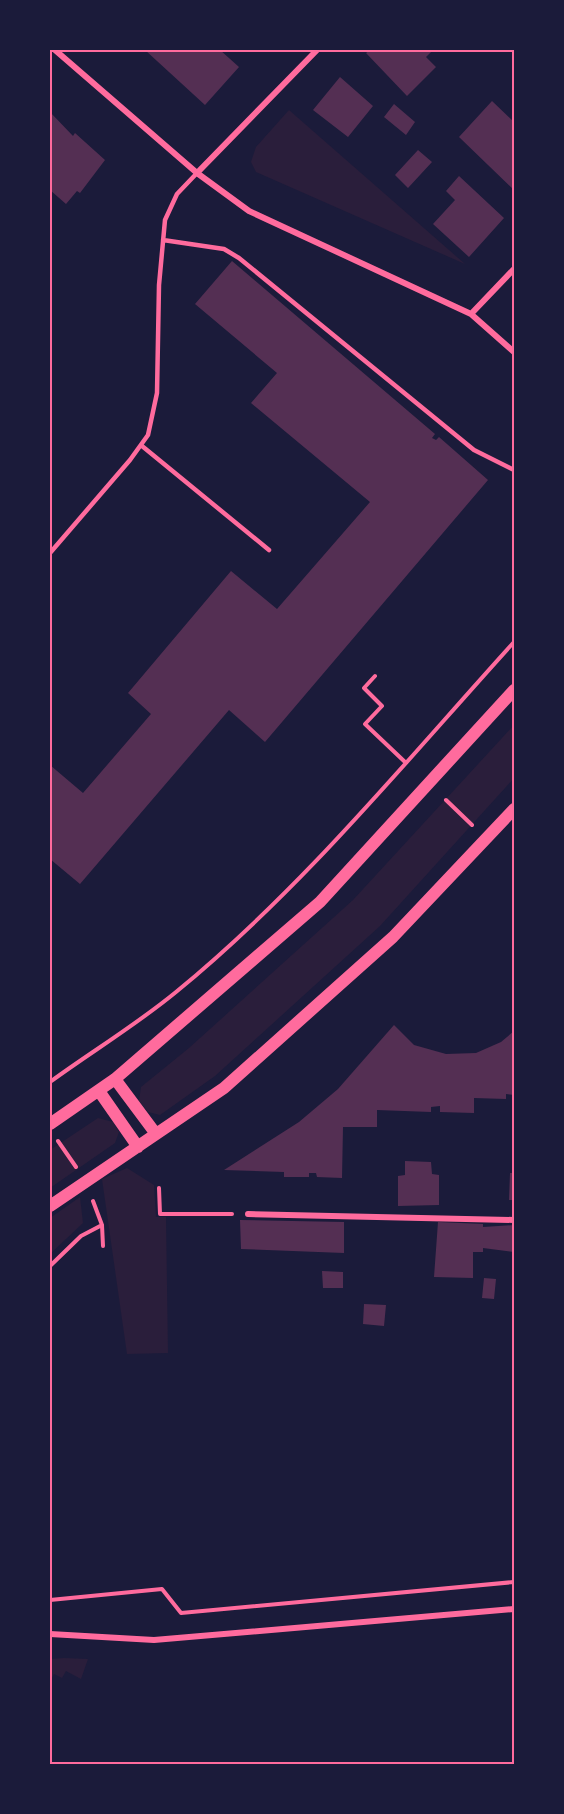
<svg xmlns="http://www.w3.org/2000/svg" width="564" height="1814" font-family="'PT Sans Narrow',sans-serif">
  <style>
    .green { fill: #2a1e3b }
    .building { fill: #542f53 }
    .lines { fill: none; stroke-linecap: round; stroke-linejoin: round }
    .path { stroke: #ff6b9d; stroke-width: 4 }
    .service { stroke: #ff6b9d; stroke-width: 4.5 }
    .minor { stroke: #ff6b9d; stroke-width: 6 }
    .secondary { stroke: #ff6b9d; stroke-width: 12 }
    .neatline { fill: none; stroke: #ff6b9d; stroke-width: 2 }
  </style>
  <rect width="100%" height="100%" fill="#1b1b3a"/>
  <!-- green -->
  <path class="green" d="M 289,110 L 465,264 L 256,172 L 251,162 L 256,147 Z
    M 514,725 L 514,778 L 380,926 L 215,1076 L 160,1115 L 148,1112 L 139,1101 L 141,1087 L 189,1048 L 353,900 Z
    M 98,1118 L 113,1122 L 119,1132 L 115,1143 L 50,1188 L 50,1150 Z
    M 127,1168 L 154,1185 L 156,1217 L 166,1217 L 168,1353 L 127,1354 L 102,1179 Z
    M 80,1197 L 83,1223 L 50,1254 L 50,1218 Z
    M 64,1658 L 88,1659 L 81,1679 L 66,1671 L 62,1678 L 54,1674 L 50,1682 L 50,1659 Z"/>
  <!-- building -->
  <path class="building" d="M 145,50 L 220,50 L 239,67 L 205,105 Z
    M 370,50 L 433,50 L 426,57 L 436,67 L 407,96 L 366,53 Z
    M 340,77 L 373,106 L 348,137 L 313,110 Z
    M 492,101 L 514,122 L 514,190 L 459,137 Z
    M 394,104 L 415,122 L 406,135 L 384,117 Z
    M 50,112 L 73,136 L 75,133 L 105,160 L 80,193 L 77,191 L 66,204 L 50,190 Z
    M 418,150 L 432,162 L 408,188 L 395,175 Z
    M 459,176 L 504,218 L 469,257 L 433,224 L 455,200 L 446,191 Z
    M 232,261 L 435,434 L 432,438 L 436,440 L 439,437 L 488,480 L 265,742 L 229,710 L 80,884 L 50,859 L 50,765 L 83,793 L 151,714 L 128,693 L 231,571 L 277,609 L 370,502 L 251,403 L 277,373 L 195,304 Z
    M 394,1025 L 414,1045 L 446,1054 L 476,1053 L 501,1042 L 514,1031 L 514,1095 L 506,1094 L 506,1099 L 474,1098 L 474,1113 L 440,1112 L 440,1106 L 431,1107 L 431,1112 L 377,1110 L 377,1127 L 343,1127 L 342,1178 L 317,1177 L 316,1173 L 309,1173 L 309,1177 L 284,1177 L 284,1172 L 224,1170 L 299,1122 L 338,1089 Z
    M 405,1161 L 431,1162 L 432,1174 L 439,1175 L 439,1205 L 398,1206 L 398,1176 L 405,1175 Z
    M 510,1173 L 514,1173 L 514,1200 L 509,1200 Z
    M 240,1220 L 344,1222 L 344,1253 L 241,1249 Z
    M 438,1222 L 483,1224 L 483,1227 L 514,1225 L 514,1252 L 483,1248 L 483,1252 L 473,1252 L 473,1278 L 434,1277 Z
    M 322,1271 L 343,1272 L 343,1288 L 323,1288 Z
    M 484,1278 L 496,1279 L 494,1299 L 482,1298 Z
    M 364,1304 L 386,1305 L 384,1326 L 363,1324 Z"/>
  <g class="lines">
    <!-- path -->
    <path class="path" d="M 375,676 L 364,688 L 382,706 L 365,724 L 405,762
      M 446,800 L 472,825
      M 50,1082 C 91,1052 136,1025 176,992 C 302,889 405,762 514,642
      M 58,1141 L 76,1167
      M 159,1188 L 160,1214 L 232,1214
      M 93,1201 L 102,1225 L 103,1246
      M 50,1266 L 81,1236 L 102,1225
      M 50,1600 L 162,1589 L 181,1613 L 514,1582"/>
    <!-- service -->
    <path class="service" d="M 163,240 L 224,249 L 239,258 L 474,450 L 514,470
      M 142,446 L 269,550
      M 50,553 L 130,460 L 148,435 L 157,393 L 159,285 L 165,220 L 177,194 L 197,173"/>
    <!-- minor -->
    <path class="minor" d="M 55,50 L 197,173 L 249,211 L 471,314 L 514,352
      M 197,173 L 317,50
      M 471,314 L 514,269
      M 248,1214 L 514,1220
      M 50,1634 L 154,1640 L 514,1609"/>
    <!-- secondary -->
    <path class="secondary" d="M 115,1079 L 156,1134
      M 99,1091 L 138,1147
      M 50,1124 L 115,1079 L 320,902 L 514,690
      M 50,1206 L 224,1088 L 393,937 L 514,809"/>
  </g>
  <!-- border -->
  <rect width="564" height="1814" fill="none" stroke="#1b1b3a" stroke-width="102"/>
  <rect x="51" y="51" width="462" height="1712" class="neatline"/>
</svg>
